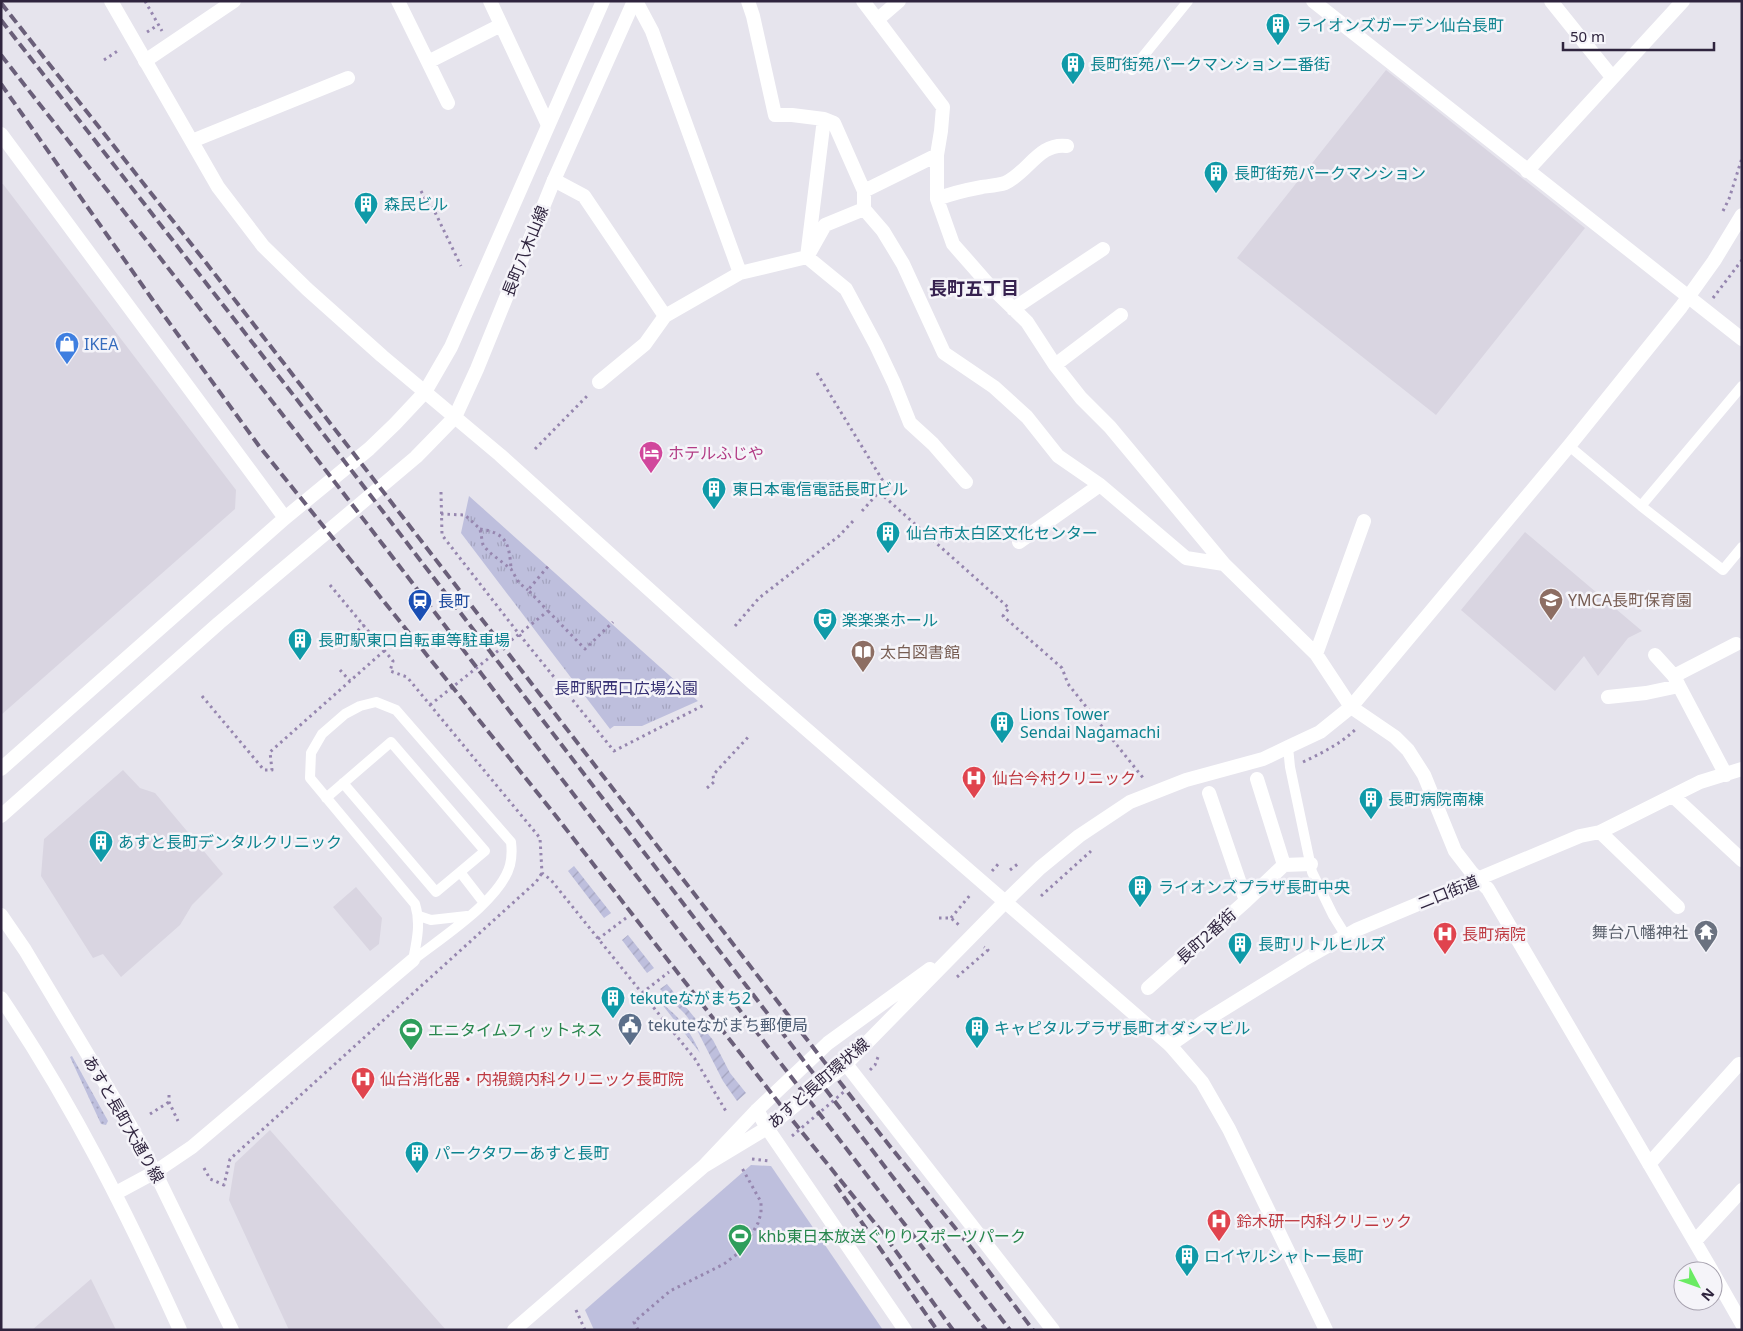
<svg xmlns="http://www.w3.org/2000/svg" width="1743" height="1331" font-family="'Noto Sans','Noto Sans JP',sans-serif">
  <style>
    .built { fill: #d9d5e1 }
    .grass { fill: url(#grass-dots) }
    .park { fill: url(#park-tufts) }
    .garden { fill: url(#garden-furrows) }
    .pitch { fill: #bebfdd }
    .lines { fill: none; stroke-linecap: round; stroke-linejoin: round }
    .path { stroke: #9686af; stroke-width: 3; stroke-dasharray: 2.5 4; stroke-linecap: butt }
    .service { stroke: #fff; stroke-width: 10 }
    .pedestrian { stroke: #fff; stroke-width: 14 }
    .minor { stroke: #fff; stroke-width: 14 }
    .tertiary { stroke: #fff; stroke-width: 14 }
    .secondary { stroke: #fff; stroke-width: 14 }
    .rail { stroke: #6a5f79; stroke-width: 4; stroke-dasharray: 10 5; stroke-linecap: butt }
    .labels { text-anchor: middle; stroke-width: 5; stroke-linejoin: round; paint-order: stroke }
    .culture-label { font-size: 16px; fill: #0d838f; stroke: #f5f4f9; text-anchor: start }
    .street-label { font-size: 16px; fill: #2f243e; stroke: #f5f4f9 }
    .shop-label { font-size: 16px; fill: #366cbe; stroke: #f5f4f9; text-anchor: start }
    .hotel-label { font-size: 16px; fill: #b23c85; stroke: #f5f4f9; text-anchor: start }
    .education-label { font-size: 16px; fill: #785e54; stroke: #f5f4f9; text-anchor: start }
    .transit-label { font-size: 16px; fill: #164399; stroke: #f5f4f9; text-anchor: start }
    .park-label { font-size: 16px; fill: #363073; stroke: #f5f4f9 }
    .health-label { font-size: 16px; fill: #be3a42; stroke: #f5f4f9; text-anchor: start }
    .worship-label { font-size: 16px; fill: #5b616d; stroke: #f5f4f9; text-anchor: end }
    .service-label { font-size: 16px; fill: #4e5e75; stroke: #f5f4f9; text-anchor: start }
    .leisure-label { font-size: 16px; fill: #27864d; stroke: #f5f4f9; text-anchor: start }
    .neighbourhood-label { font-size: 18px; font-weight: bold; fill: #36214f; stroke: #f5f4f9 }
  </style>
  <defs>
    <pattern id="grass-dots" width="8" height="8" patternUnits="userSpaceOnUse" patternTransform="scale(1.25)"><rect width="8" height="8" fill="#bebfdd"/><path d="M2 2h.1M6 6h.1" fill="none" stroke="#a4a4bf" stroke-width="1.8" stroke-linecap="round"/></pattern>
    <pattern id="park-tufts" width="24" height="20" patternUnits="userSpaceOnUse" patternTransform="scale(1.25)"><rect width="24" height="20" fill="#bebfdd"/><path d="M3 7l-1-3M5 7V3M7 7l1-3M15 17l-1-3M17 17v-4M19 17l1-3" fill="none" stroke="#a4a4bf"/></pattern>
    <pattern id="garden-furrows" width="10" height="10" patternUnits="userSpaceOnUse" patternTransform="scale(1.25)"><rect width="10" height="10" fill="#bebfdd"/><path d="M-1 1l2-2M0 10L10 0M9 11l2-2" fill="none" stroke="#a4a4bf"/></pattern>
  </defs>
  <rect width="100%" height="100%" fill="#e6e4ed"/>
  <!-- built -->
  <path class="built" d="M 1386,70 L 1585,228 L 1436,415 L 1237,258 Z
    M 1,184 L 3,184 L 236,490 L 235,509 L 1,715 Z
    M 1525,532 L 1642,631 L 1628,638 L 1598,676 L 1584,656 L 1555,691 L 1461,610 Z
    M 123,770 L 140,788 L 155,793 L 223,874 L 192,905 L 180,925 L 121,977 L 103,954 L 93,958 L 41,876 L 44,839 Z
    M 356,887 L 382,918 L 379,944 L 370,951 L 333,907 Z
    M 270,1130 L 321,1188 L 446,1330 L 289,1330 L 229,1200 L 235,1163 Z
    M 91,1279 L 116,1330 L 32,1330 Z"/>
  <!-- grass -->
  <path class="grass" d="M 661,1003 C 679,1016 691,1032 700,1053 Z
    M 72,1056 L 108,1121 L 106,1125 L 101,1124 L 70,1057 Z"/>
  <!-- park -->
  <path class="park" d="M 469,496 L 698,701 L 642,726 L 614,726 L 610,729 L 461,533 Z"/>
  <!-- garden -->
  <path class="garden" d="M 574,866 L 611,913 L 604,918 L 568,871 Z
    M 628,935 L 654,968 L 647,973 L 622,940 Z
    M 667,984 L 713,1040 L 730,1073 L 746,1093 L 737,1101 L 723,1081 L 697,1030 L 685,1014 L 660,989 Z"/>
  <!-- pitch -->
  <path class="pitch" d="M 751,1165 L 771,1166 L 883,1330 L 594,1330 L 585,1310 Z"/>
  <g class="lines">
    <!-- path -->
    <path class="path" d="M 145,1 L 162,31
      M 147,32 L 158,25
      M 104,60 L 119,50
      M 421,191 L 427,202 L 432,206 L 461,266
      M 1723,211 L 1729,199 L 1742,158
      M 1713,298 L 1742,260
      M 817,373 L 883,481 L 879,492
      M 535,449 L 589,394
      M 441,492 L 442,535 L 519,634 L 614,751 L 706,704
      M 862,511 L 879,492 L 1009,608 L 1003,616 L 1062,668 L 1068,684 L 1144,779
      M 441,514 L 465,515 L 480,529 L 483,545 L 489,552 L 511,569 L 519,583 L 528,590
      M 480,529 C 507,533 509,544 511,568
      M 330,585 L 393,661 L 390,671 L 407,677 L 540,838 L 542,873 L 551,880 L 695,1059 L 727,1113
      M 548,611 L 585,649 L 613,622
      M 735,626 L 759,598 L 839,536 L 855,519
      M 348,639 L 364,625
      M 340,670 L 350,681
      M 202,696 L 264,770 L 272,770 L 270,752 L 385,650
      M 430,705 L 548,611 L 528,590 L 550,564
      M 1303,762 C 1322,753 1340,744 1355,730
      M 707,788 L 714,782 L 713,775 L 750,735
      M 1010,870 L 1019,863
      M 992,871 L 1000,862
      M 1041,896 L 1091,851
      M 939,918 L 951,918 L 959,925
      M 951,918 L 971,894
      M 598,939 L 626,918
      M 957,977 L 988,950 L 984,947
      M 642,993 L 669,972
      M 870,1070 L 875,1065 L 878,1057
      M 169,1095 L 169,1102 L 178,1121
      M 150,1114 L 169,1102
      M 792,1136 L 846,1090
      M 752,1159 L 769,1161
      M 204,1168 L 210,1179 L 224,1185 L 230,1159 L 536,882 L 542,873
      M 576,1310 L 585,1330
      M 638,1330 L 634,1322 L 670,1291 L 724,1264 L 737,1254 L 749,1239 L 758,1223 L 761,1213 L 761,1202 L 742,1168"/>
    <!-- service -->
    <path class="service" d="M 1132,70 L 1188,1
      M 1569,446 L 1641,506 L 1723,570 L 1742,547
      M 1641,506 L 1742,386
      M 376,702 L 396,710 L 511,842 C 512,850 512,857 510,865 C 501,900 441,938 413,960 C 417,940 421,923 415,904 L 310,778 L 311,753 L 322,734 L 345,714 L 360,706 Z
      M 1288,747 L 1290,767 L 1312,872 L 1333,915 L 1346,936
      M 343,783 L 436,892 L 460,872
      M 326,798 L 391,742 L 485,851 L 460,872 L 484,903
      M 419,916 L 431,920 L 467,916"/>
    <!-- pedestrian -->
    <path class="pedestrian" d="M 1284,865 L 1311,864
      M 1246,901 L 1284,865 L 1257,779
      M 1148,988 L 1246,901 L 1209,793"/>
    <!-- minor -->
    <path class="minor" d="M 398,1 L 428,62 L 501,25
      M 490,1 L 548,125
      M 636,1 L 652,31 L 740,273
      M 748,1 L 753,16 L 775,115 L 792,115 L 824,119 L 807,257 L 846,289 L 876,345 L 894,383 L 910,423 L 933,444 L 966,482
      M 863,1 L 943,107 L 941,131 L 937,155 L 937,199 L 953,244 L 989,285 L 1027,322 L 1055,365 L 1081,398 L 1110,427 L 1224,564 L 1316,654 L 1351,707 L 1395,737 L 1408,750 L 1424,775 L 1455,851 L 1472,873 L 1488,889 L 1712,1271
      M 1551,1 L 1612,77
      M 877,20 L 899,1
      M 145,61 L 234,1
      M 428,62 L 448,103
      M 824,119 L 834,123 L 864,191 L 864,209 L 883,231 L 903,264 L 944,353 L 994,387 L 1027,417 L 1058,456 L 1100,485 L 1186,558 L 1224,564
      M 192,141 L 348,78
      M 1527,171 L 1683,1
      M 554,180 L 584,196 L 665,316
      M 864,191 L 937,155
      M 937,199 C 952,193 966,190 982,187 C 989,186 999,185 1005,183 C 1028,173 1039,142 1067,146
      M 1013,309 L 1103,249
      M 1055,365 L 1121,315
      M 599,382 L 645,344 L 665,316 L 740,273 L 807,257 L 825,225 L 864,209
      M 1019,542 L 1100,485
      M 1316,654 L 1364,521
      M 1655,655 L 1674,676 L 1679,686 L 1726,775
      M 1674,676 L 1736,644
      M 1608,697 L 1646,693 L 1679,686
      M 1673,796 L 1742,860
      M 1600,832 L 1678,907
      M 1170,1045 L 1203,1022 L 1303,960 L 1356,930 L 1580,836 L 1600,832 L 1700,782 L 1742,769
      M 757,1110 L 767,1128
      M 1649,1164 L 1739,1064
      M 1695,1241 L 1742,1190
      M 1713,1273 L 1742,1324"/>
    <!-- tertiary -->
    <path class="tertiary" d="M 111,1 L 218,187 L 263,246 L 307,289 L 382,356 L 500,455 L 753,683 L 1170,1045 L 1202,1082 L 1229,1129 L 1326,1330
      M 1313,1 L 1742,339
      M 1,134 L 285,518
      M 1,769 L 285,518 L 369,449 L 395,424 L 425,392 L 451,347 L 603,1
      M 1,816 L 219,623 L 416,457 L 455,417 L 477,369 L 554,180 L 634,1
      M 846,1064 L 1053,1330
      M 767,1128 L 905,1330
      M 704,1166 L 767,1128 L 846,1064 L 1005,902 L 1040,868 L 1079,836 L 1130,802 L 1186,780 L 1263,759 L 1288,747 L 1320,732 L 1351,707 L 1569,446 L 1681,307 L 1714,261 L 1742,215
      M 116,1193 L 155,1172 L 192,1147 L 413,960
      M 514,1330 L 704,1166 L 757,1110 L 828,1043 L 930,969"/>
    <!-- secondary -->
    <path class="secondary" d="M 1,915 L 25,950 L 130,1125 L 155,1172 L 232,1330
      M 1,998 C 72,1103 128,1215 180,1330"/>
    <!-- rail -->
    <path class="rail" d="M 1,3 L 207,264 L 877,1130 L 972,1249 L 1033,1330
      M 1,20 L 312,419 L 1010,1330
      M 1,55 C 172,273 344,491 511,713 L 986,1330
      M 1,84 L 152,299 L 259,446 L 552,811 L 793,1121 L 882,1232 L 953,1330
      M 835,1184 L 937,1330"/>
  </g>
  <!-- icons -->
  <defs>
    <symbol id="building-pin" viewBox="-11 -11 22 30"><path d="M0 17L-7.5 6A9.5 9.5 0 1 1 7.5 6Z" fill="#0f9aa8" stroke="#f5f4f9"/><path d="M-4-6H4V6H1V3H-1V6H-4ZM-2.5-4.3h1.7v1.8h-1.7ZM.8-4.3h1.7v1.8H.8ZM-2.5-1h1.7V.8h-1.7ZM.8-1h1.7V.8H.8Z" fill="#fff"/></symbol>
    <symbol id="shop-pin" viewBox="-11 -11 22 30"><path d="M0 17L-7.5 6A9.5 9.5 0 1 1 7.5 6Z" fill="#3f7fe0" stroke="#f5f4f9"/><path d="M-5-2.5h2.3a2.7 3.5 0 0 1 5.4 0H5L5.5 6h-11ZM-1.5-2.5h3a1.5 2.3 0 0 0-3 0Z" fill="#fff"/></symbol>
    <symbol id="hotel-pin" viewBox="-11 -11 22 30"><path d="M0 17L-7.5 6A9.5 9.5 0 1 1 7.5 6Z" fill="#d1479c" stroke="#f5f4f9"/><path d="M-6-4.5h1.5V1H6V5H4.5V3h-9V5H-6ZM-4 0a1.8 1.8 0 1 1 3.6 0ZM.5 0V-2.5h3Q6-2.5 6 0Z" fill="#fff"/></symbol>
    <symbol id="school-pin" viewBox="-11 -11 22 30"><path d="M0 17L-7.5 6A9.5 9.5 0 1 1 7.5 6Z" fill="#8d6e63" stroke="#f5f4f9"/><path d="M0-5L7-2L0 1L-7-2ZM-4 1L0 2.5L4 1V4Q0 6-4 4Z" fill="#fff"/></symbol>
    <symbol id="station-pin" viewBox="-11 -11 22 30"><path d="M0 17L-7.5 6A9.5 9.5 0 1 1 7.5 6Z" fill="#1a4fb4" stroke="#f5f4f9"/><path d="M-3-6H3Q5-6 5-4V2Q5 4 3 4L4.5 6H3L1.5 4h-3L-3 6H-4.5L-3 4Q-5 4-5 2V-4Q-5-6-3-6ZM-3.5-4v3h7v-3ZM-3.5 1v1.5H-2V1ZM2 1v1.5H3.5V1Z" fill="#fff"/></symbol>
    <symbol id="theatre-pin" viewBox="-11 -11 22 30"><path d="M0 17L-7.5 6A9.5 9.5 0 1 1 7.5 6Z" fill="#0f9aa8" stroke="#f5f4f9"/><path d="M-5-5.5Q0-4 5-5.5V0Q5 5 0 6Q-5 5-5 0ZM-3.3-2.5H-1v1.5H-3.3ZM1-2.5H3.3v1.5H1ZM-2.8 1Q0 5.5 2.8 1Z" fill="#fff"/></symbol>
    <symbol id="library-pin" viewBox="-11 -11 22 30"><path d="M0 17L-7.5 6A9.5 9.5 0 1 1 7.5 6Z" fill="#8d6e63" stroke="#f5f4f9"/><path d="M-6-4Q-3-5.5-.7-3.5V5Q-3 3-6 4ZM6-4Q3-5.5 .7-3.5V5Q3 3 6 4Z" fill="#fff"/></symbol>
    <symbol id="hospital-pin" viewBox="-11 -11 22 30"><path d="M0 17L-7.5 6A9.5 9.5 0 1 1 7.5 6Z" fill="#e0444e" stroke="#f5f4f9"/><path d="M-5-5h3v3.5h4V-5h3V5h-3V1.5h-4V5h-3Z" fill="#fff"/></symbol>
    <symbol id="temple-pin" viewBox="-11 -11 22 30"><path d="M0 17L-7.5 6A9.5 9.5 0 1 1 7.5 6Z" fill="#6b7280" stroke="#f5f4f9"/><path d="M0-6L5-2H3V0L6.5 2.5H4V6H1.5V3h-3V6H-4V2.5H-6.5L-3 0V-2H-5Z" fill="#fff"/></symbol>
    <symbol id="civic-pin" viewBox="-11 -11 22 30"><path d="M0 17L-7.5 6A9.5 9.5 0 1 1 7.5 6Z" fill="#5c6f8a" stroke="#f5f4f9"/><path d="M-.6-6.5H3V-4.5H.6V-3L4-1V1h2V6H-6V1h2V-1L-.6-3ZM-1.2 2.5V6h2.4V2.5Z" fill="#fff"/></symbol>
    <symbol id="stadium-pin" viewBox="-11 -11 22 30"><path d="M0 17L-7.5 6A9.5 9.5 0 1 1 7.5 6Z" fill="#2e9e5b" stroke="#f5f4f9"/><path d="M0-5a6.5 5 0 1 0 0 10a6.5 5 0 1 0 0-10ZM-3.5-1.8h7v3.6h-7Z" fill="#fff"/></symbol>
  </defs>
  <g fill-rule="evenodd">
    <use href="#building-pin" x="1264" y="11" width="28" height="38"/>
    <use href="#building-pin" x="1059" y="50" width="28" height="38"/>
    <use href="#building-pin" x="1202" y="159" width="28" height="38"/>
    <use href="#building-pin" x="352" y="190" width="28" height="38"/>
    <use href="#shop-pin" x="53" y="330" width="28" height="38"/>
    <use href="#hotel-pin" x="637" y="439" width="28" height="38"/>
    <use href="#building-pin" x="700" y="475" width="28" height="38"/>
    <use href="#building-pin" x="874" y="519" width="28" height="38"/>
    <use href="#school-pin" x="1537" y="586" width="28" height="38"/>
    <use href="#station-pin" x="406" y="587" width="28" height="38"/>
    <use href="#theatre-pin" x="811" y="606" width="28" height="38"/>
    <use href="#building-pin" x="286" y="626" width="28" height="38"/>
    <use href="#library-pin" x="849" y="638" width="28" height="38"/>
    <use href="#building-pin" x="988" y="709" width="28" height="38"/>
    <use href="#hospital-pin" x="960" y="764" width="28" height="38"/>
    <use href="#building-pin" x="1357" y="785" width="28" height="38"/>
    <use href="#building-pin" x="87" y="828" width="28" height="38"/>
    <use href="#building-pin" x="1126" y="873" width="28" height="38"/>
    <use href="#temple-pin" x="1692" y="918" width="28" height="38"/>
    <use href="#hospital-pin" x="1431" y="920" width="28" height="38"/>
    <use href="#building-pin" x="1226" y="930" width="28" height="38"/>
    <use href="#building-pin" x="599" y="984" width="28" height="38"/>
    <use href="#civic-pin" x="616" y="1011" width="28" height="38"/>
    <use href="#building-pin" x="963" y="1014" width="28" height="38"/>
    <use href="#stadium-pin" x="397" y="1016" width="28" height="38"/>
    <use href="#hospital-pin" x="349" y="1065" width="28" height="38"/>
    <use href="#building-pin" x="403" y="1139" width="28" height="38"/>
    <use href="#hospital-pin" x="1205" y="1207" width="28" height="38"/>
    <use href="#stadium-pin" x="726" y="1222" width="28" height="38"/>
    <use href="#building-pin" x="1173" y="1242" width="28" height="38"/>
  </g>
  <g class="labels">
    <!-- culture labels -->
    <g class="culture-label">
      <text x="1296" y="31">ライオンズガーデン仙台長町</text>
      <text x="1090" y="70">長町街苑パークマンション二番街</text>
      <text x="1234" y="179">長町街苑パークマンション</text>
      <text x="384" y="210">森民ビル</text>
      <text x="732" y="495">東日本電信電話長町ビル</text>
      <text x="906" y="539">仙台市太白区文化センター</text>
      <text x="842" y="626">楽楽楽ホール</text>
      <text x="318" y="646">長町駅東口自転車等駐車場</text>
      <text x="1020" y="720">Lions Tower<tspan x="1020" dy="18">Sendai Nagamachi</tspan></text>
      <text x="1388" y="805">長町病院南棟</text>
      <text x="118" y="848">あすと長町デンタルクリニック</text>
      <text x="1158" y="893">ライオンズプラザ長町中央</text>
      <text x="1258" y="950">長町リトルヒルズ</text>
      <text x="630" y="1004">tekuteながまち2</text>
      <text x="994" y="1034">キャピタルプラザ長町オダシマビル</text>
      <text x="434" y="1159">パークタワーあすと長町</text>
      <text x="1204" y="1262">ロイヤルシャトー長町</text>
    </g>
    <!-- street labels -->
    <g class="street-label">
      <text transform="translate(525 251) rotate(-68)" y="6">長町八木山線</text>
      <text transform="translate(1448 892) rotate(-22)" y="6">二口街道</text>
      <text transform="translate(1206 936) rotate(-42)" y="6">長町2番街</text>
      <text transform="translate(818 1083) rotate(-41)" y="6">あすと長町環状線</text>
      <text transform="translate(124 1119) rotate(60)" y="6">あすと長町大通り線</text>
    </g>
    <!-- shop labels -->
    <g class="shop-label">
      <text x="84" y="350">IKEA</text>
    </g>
    <!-- hotel labels -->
    <g class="hotel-label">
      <text x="668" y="459">ホテルふじや</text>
    </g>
    <!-- education labels -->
    <g class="education-label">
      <text x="1568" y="606">YMCA長町保育園</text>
      <text x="880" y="658">太白図書館</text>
    </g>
    <!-- transit labels -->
    <g class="transit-label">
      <text x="438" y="607">長町</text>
    </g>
    <!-- park labels -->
    <g class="park-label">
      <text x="626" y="694">長町駅西口広場公園</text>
    </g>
    <!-- health labels -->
    <g class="health-label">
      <text x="992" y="784">仙台今村クリニック</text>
      <text x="1462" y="940">長町病院</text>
      <text x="380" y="1085">仙台消化器・内視鏡内科クリニック長町院</text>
      <text x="1236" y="1227">鈴木研一内科クリニック</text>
    </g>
    <!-- worship labels -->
    <g class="worship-label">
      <text x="1688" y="938">舞台八幡神社</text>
    </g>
    <!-- service labels -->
    <g class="service-label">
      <text x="648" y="1031">tekuteながまち郵便局</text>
    </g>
    <!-- leisure labels -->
    <g class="leisure-label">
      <text x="428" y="1036">エニタイムフィットネス</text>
      <text x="758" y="1242">khb東日本放送ぐりりスポーツパーク</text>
    </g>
    <!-- neighbourhood labels -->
    <g class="neighbourhood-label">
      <text x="974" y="295">長町五丁目</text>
    </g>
  </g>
  <!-- border -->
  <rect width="1743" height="1331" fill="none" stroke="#2f243e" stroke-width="5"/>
  <!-- north arrow -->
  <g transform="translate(1698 1286) rotate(131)"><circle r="24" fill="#f5f4f9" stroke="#a6a1ae"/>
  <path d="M0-4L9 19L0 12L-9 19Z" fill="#6aeb63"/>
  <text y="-8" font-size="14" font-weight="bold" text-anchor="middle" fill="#2f243e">N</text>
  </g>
  <!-- scale -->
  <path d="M1563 42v8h151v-8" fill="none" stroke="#2f243e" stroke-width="2.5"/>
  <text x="1570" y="42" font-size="15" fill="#2f243e" stroke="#f5f4f9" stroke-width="4" paint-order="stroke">50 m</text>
</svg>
